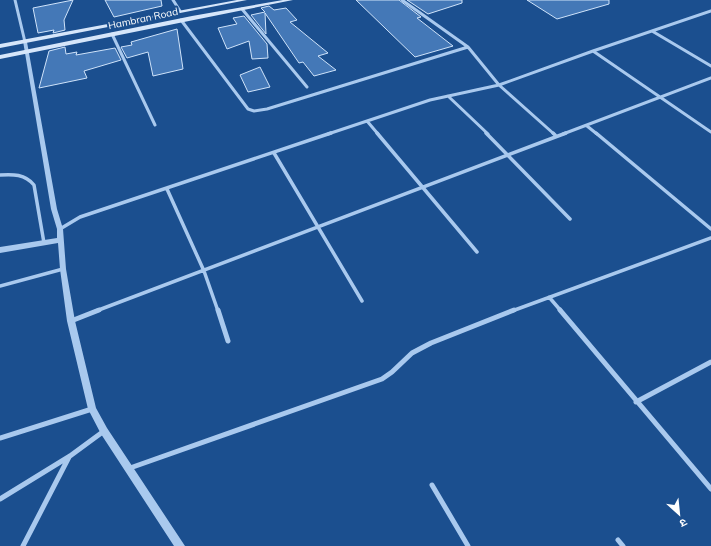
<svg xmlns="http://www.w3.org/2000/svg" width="711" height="546" font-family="Mulish,'Noto Sans Devanagari',sans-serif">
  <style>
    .building { fill: #4478b7; stroke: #cfe3fa }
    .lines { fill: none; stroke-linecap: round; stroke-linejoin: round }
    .minor-far2 { stroke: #a9c9ee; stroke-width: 3 }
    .minor-far1 { stroke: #a9c9ee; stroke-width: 3.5 }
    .minor { stroke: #a9c9ee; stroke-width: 5 }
    .tertiary { fill: #a9c9ee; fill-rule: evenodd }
    .secondary { fill: #d6e6fa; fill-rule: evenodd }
    .labels { text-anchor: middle; stroke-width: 4; stroke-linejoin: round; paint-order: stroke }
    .far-street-label { font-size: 10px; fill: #fff; stroke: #1b4f8f }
  </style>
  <rect width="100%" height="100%" fill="#1b4f8f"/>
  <!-- building -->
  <path class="building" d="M 73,0 L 64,20 L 65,30 L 53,33 L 54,30 L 38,33 L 33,8 Z
    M 105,0 L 161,0 L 162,6 L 114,17 Z
    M 356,0 L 399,0 L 421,17 L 417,18 L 453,46 L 415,57 Z
    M 407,0 L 462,0 L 462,3 L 428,14 Z
    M 527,0 L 609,0 L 609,4 L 557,19 Z
    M 269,6 L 274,10 L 286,8 L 297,20 L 290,22 L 328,53 L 318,56 L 336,70 L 314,76 L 303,62 L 299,63 L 265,13 L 266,34 L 251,15 L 265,12 L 261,8 Z
    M 244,16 L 267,44 L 268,58 L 252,59 L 249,41 L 227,49 L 218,28 L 237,24 L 233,18 Z
    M 177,29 L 183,69 L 153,76 L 148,52 L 127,58 L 121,47 L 132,45 L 131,42 Z
    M 65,47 L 66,54 L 77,52 L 76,55 L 115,48 L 121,60 L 84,71 L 87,78 L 39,88 L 49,51 Z
    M 260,67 L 270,87 L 248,92 L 240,75 Z"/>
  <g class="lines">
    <!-- minor-far2 -->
    <path class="minor-far2" d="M 15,0 L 25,42
      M 173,0 L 180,11
      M 402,0 L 468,47 L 499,85 L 554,134
      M 242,9 L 307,87
      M 181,20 L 248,109 L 254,111 L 267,109 L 468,47
      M 652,31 L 711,66
      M 112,34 L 155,125
      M 593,51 L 711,11
      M 448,96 L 488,134
      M 367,121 L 378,134
      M 587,126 L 597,134
      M 328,134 L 430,100 L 499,85 L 593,51 L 711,132
      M 563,134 L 711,78"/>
    <!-- minor-far1 -->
    <path class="minor-far1" d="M 377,133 L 477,252
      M 486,133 L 570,219
      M 553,133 L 556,136
      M 596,133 L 711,229
      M 274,153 L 362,301
      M 0,175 C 13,174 25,174 34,185 L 44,243
      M 167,189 L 204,271 L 218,311
      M 60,229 L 80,217 L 331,133
      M 0,286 L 63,269
      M 549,297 L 561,311
      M 96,311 L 566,133
      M 512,311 L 711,238"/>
    <!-- minor -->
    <path class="minor" d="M 218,310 L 228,341
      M 560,310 L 711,489
      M 71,321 L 99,310
      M 636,402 L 711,362
      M 0,438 L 92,409
      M 130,468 L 382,379 L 392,372 L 412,353 L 431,343 L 514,310
      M 432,485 L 468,546
      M 0,499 L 70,456 L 104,431
      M 618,540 L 623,546
      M 23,546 L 69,457"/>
    <!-- tertiary -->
    <path class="tertiary" d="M 23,41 L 27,42 L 57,209 L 63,229 L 66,269 L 75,321 L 96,408 L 107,428 L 185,546 L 174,546 L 101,434 L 88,409 L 67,321 L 60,269 L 58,243 L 0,253 L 0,247 L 57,238 L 57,229 L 51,209 Z"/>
    <!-- secondary -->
    <path class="secondary" d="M 237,0 L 247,0 L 0,48 L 0,44 Z
      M 283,0 L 293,0 L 0,59 L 0,55 L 192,16 Z"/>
  </g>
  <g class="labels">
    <!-- far-street labels -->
    <g class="far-street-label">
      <text transform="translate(143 18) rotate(-12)" y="4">Hambran Road</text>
    </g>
  </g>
  <!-- north arrow -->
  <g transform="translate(679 514) rotate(153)" stroke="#1b4f8f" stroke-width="3" paint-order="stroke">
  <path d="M0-3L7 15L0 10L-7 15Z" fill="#ffffff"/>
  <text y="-6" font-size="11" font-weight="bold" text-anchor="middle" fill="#ffffff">उ</text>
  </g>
</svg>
